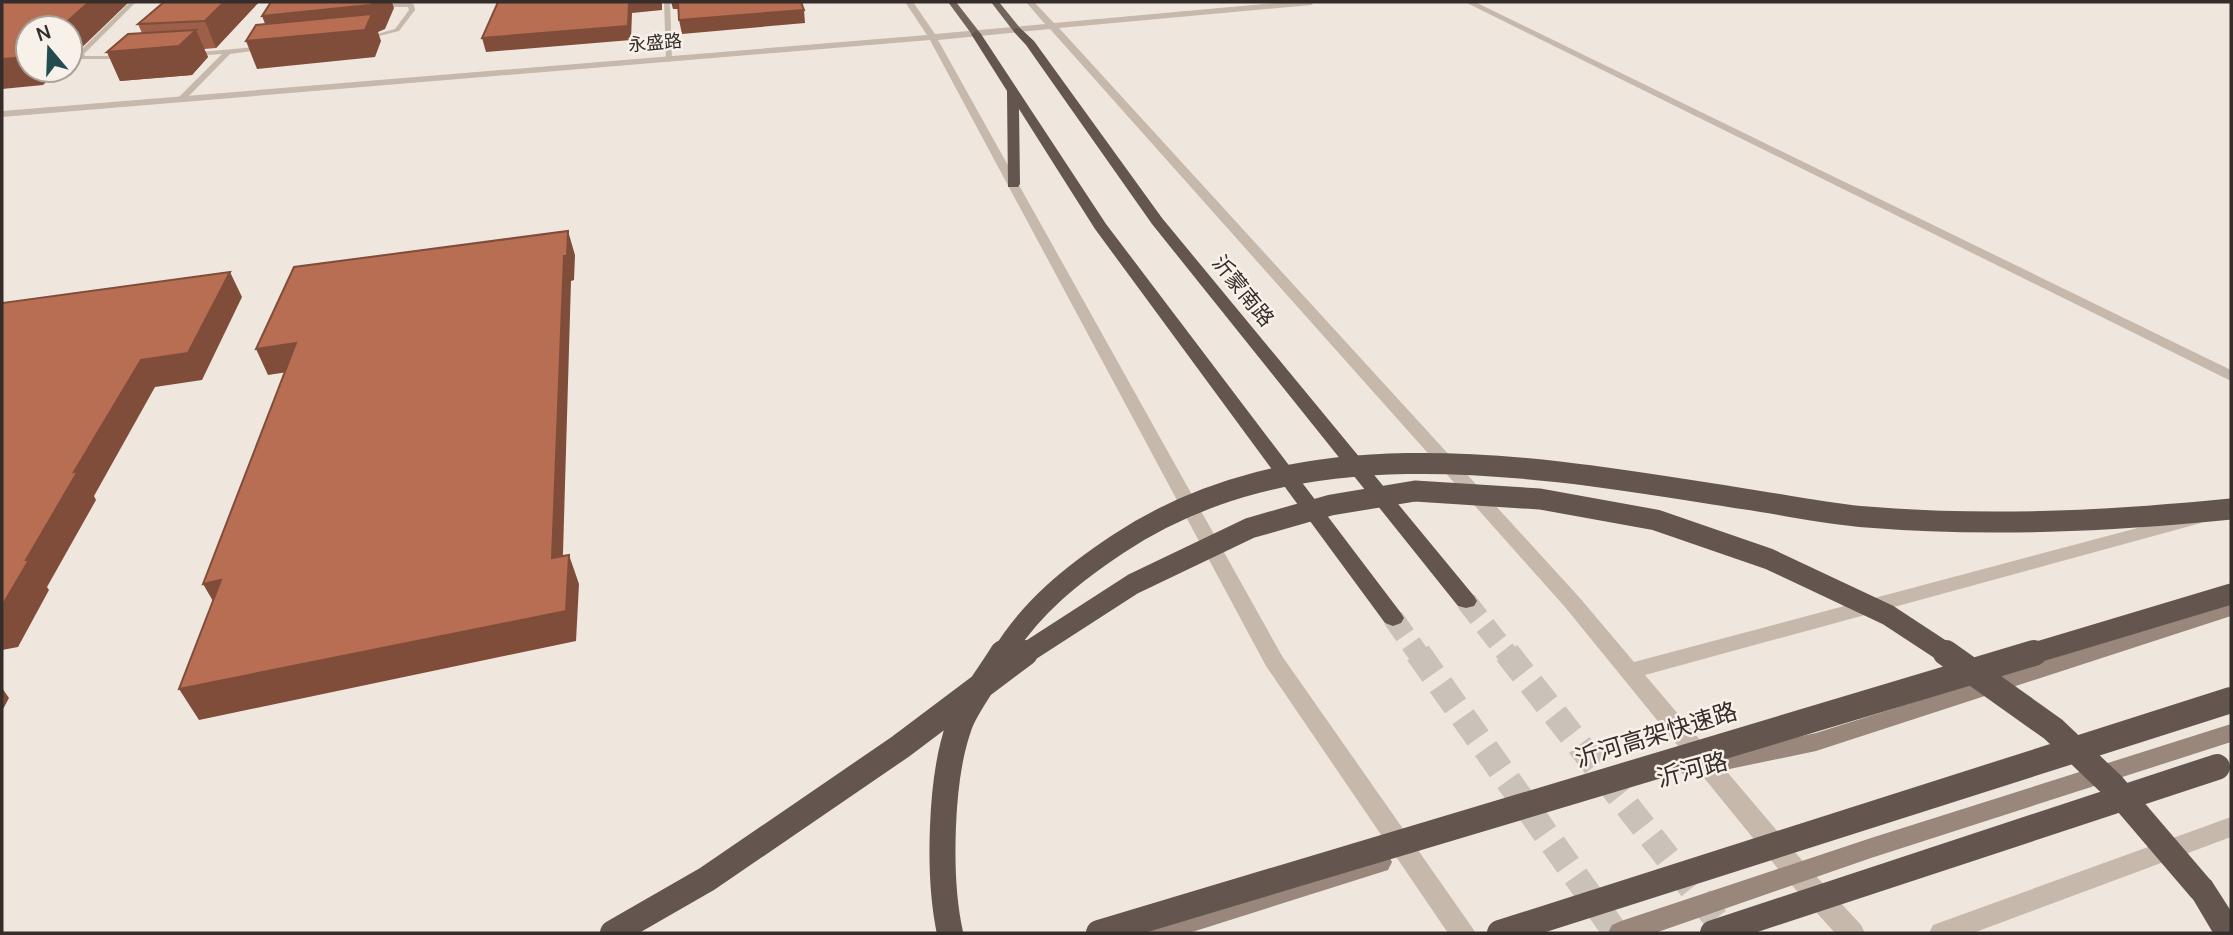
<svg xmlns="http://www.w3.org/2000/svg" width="2233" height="935" font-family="Manrope,'Noto Sans SC',sans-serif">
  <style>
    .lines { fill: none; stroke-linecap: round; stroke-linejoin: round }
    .trunk-tunnel-far1 { stroke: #cac2b9; stroke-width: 21; stroke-dasharray: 21 10; stroke-linecap: butt }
    .trunk-tunnel { stroke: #cac2b9; stroke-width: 26; stroke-dasharray: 26 13; stroke-linecap: butt }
    .service { fill: #c6b8aa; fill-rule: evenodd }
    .tertiary { fill: #c6b8aa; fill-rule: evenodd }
    .secondary { fill: #99877c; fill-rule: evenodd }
    .primary { fill: #74655c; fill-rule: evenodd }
    .trunk { fill: #64564e; fill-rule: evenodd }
    .trunk-bridge-far1 { stroke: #64564e; stroke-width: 21 }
    .trunk-bridge { stroke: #64564e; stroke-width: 26 }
    .wall { fill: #9d5f47 }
    .shaded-wall { fill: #804d3a }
    .building { fill: #b76e53; stroke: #804d3a; stroke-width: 2 }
    .labels { text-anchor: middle; stroke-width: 5; stroke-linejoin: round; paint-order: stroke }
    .far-street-label { font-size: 18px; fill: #342d29; stroke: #f7f1e9 }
    .street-label { font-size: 21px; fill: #342d29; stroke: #f7f1e9 }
    .near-street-label { font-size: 24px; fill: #342d29; stroke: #f7f1e9 }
  </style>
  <rect width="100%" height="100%" fill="#efe7dd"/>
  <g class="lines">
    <!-- trunk-tunnel-far1 -->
    <path class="trunk-tunnel-far1" d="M 1466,601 L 1508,655
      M 1393,618 L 1419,655"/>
    <!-- trunk-tunnel -->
    <path class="trunk-tunnel" d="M 1418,653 L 1616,933
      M 1507,653 L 1727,933"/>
    <!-- service -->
    <path class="service" d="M 130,2 L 136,2 L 84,54 L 85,56 L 127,56 L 129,57 L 129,59 L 81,59 L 78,53 Z
      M 664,2 L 670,2 L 672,60 L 669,62 L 666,60 Z
      M 411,3 L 414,5 L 415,10 L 399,31 L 363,40 L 363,38 L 395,29 L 409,10 L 408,7 L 378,7 L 376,4 Z
      M 266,46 L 269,48 L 268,49 L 230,54 L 184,101 L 177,99 L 222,54 L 191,56 L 188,54 L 189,53 Z"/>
    <!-- tertiary -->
    <path class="tertiary" d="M 905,2 L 913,2 L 935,34 L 1045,24 L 1026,2 L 1034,2 L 1054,23 L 1286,2 L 1315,2 L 1311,5 L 1059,28 L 1579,597 L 1634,662 L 2194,513 L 2203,519 L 2201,523 L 1645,675 L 1806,865 L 1861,925 L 1865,933 L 1835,933 L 1788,881 L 1565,607 L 1050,29 L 938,40 L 1282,656 L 1476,933 L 1448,933 L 1266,666 L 930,40 L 2,117 L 2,111 L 927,35 Z
      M 1465,2 L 1475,2 L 2231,370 L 2231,381 Z
      M 2231,817 L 2231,837 L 1973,933 L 1929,933 L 1933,925 Z"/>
    <!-- secondary -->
    <path class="secondary" d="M 2231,602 L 2231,616 L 1816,751 L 1691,777 L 1683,774 L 1679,768 L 1683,762 L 1691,759 L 1816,733 Z
      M 2231,724 L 2231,742 L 1871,858 L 1655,933 L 1608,933 L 1612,925 L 1621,921 L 1871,838 Z
      M 1379,851 L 1388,854 L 1392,862 L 1388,870 L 1189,933 L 1140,933 L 1144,925 L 1153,921 Z"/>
    <!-- primary -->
    <path class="primary" d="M 948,2 L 956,2 L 981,34 L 979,36 L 973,36 Z
      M 991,2 L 999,2 L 1020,28 L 1020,32 L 1014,32 Z"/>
    <!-- trunk -->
    <path class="trunk" d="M 1014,28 L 1020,28 L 1034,41 L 1162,218 L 1474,596 L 1477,601 L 1474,606 L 1466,608 L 1458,606 L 1152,224 L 1026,45 L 1014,32 Z
      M 976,31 L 981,34 L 1106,224 L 1401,613 L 1404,618 L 1401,623 L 1393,626 L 1385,623 L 1095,229 L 1019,109 L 1020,184 L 1018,187 L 1008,187 L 1007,91 L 971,34 Z
      M 2201,877 L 2211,880 L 2231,911 L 2231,933 L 2213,933 L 2187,889 L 2191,880 Z"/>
    <!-- trunk-bridge-far1 -->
    <path class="trunk-bridge-far1" d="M 1002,655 C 1031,607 1073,574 1118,544 C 1303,421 1540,467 1745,499 C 1786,505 1827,514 1867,517 C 1989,527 2110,521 2231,509
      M 1023,655 L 1133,584 L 1250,528 L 1331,505 L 1415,491 L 1540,499 L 1656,520 L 1769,559 L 1888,615 L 1949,655
      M 2028,655 L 2231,594"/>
    <!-- trunk-bridge -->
    <path class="trunk-bridge" d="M 1946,653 L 2053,729 L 2112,785 L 2201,889
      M 613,933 L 707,879 L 900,747 L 1025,653
      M 950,933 C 938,878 940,779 959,726 C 966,705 991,673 1003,653
      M 1099,933 L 2034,653
      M 1500,933 L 2231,700
      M 1713,933 L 2217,767"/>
  </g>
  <!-- wall -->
  <path class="wall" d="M 259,2 L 216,48 L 204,49 L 208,57 L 192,75 L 120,81 L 107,52 L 142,33 L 138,24 Z"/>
  <!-- shaded-wall -->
  <path class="shaded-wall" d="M 89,2 L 129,2 L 70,59 L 70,28 L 60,28 Z
    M 224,2 L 259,2 L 216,48 L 205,21 Z
    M 377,2 L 392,2 L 394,8 L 385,29 L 378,32 L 381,41 L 375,57 L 257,69 L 246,41 L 271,39 L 262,16 Z
    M 629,2 L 662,2 L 662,10 L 632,13 L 631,40 L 486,52 L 482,38 Z
    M 671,2 L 679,2 L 681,9 L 673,9 Z
    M 804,10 L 805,23 L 682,34 L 679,20 Z
    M 196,30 L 208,57 L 192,75 L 120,81 L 107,52 Z
    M 28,57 L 28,70 L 59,70 L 43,85 L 2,89 L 2,59 Z
    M 568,231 L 575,255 L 574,280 L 571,281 L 562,587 L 552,558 L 564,256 Z
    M 230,272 L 242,297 L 202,380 L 155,387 L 94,496 L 96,500 L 47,587 L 49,590 L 18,647 L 2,650 L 2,606 L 74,472 L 141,360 Z
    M 296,343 L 308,369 L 268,375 L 256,349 Z
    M 569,555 L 579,584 L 576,641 L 199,720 L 179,689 Z
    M 221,580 L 220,613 L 203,584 Z
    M 2,688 L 9,698 L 2,711 Z"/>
  <!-- building -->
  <path class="building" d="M 2,2 L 89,2 L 60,28 L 28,28 L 28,57 L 2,59 Z
    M 164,2 L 224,2 L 205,21 L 138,24 Z
    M 271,2 L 377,2 L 376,3 L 370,5 L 262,16 Z
    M 498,2 L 629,2 L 628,26 L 482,38 Z
    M 678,2 L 801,2 L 804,10 L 679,20 Z
    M 372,14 L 365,30 L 246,41 L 256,25 Z
    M 196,30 L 179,46 L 107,52 L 128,34 Z
    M 568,231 L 567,256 L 564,256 L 552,558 L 569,555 L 566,611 L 179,689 L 221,580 L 203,584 L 296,343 L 256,349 L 294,267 Z
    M 230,272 L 188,353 L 141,360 L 74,472 L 78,471 L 26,560 L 29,560 L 2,606 L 2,303 Z"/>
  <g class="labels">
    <!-- far-street labels -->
    <g class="far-street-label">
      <text transform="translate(655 43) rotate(-5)" y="6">永盛路</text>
    </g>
    <!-- street labels -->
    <g class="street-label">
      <text transform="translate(1243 291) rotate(51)" y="7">沂蒙南路</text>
    </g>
    <!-- near-street labels -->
    <g class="near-street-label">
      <text transform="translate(1656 735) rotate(-17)" y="8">沂河高架快速路</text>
      <text transform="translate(1692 770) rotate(-15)" y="8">沂河路</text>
    </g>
  </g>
  <!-- border -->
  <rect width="2233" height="935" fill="none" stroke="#342d29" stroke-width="7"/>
  <!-- north arrow -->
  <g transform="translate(49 49) rotate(341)"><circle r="33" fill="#f7f1e9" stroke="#a9a39c" stroke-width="2"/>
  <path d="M0-5L12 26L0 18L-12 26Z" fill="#234c51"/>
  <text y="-10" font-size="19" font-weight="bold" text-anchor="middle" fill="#342d29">N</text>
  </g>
</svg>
